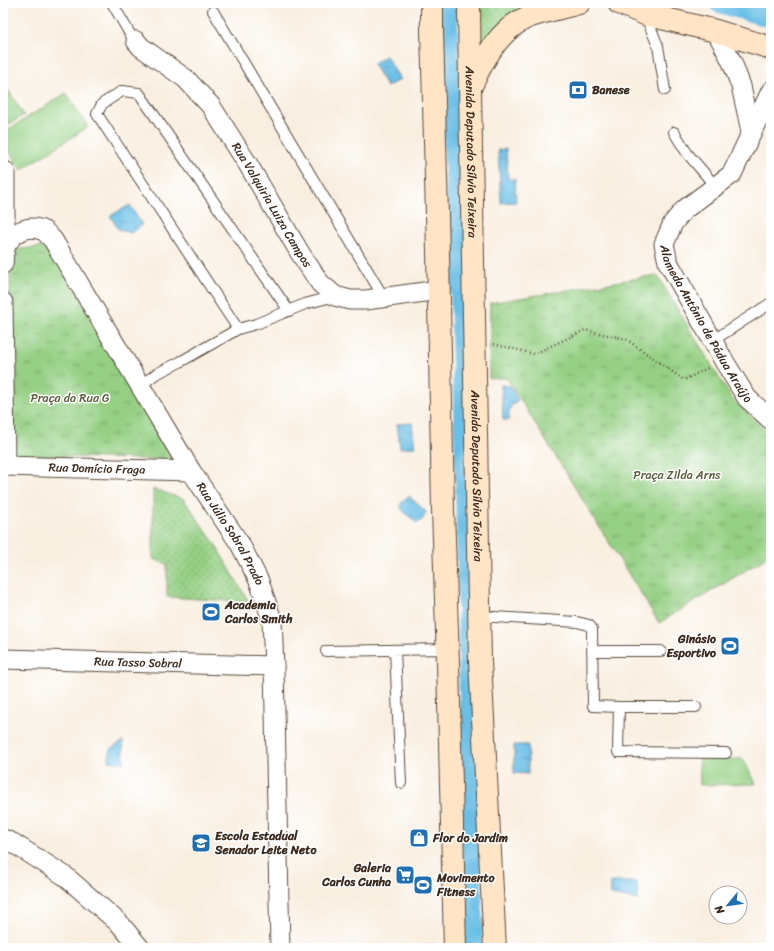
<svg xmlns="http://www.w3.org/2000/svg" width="774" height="951" font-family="Sriracha,sans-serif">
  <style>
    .grass { fill: url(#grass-dots); stroke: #687d51 }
    .park { fill: url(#park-tufts); stroke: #687d51 }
    .garden { fill: #95d084; stroke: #687d51 }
    .water { fill: url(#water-ripples); stroke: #537482 }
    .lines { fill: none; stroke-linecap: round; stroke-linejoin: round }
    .canal { stroke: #6bbfe7; stroke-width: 20 }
    .service-casing { stroke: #58483b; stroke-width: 12 }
    .minor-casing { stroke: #58483b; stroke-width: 21 }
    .secondary-casing { stroke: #58483b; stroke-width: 24 }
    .path { stroke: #58483b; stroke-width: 2.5; stroke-dasharray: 1 3; stroke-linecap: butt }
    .service { stroke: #fff; stroke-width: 10 }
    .minor { stroke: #fff; stroke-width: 19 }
    .secondary { stroke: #ffe4c6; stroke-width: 22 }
    .labels { text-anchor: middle; stroke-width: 3; stroke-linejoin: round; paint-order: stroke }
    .poi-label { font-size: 12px; font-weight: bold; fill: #3b2a1e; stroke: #fff; text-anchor: start }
    .street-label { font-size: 12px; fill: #3b2a1e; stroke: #fff }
    .park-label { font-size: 12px; fill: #565c3d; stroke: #fff }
  </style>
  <defs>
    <pattern id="grass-dots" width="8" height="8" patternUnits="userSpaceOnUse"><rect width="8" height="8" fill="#95d084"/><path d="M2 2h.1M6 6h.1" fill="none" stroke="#7ba96b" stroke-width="1.8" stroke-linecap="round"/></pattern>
    <pattern id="park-tufts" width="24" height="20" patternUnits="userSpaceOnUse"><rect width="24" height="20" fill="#95d084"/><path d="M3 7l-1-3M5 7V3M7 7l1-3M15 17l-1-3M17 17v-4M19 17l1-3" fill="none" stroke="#7ba96b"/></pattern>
    <pattern id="water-ripples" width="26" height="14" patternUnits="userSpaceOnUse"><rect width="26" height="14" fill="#6bbfe7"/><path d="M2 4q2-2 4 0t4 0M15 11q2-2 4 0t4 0" fill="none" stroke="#599bbb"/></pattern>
  </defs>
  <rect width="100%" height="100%" fill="#fff"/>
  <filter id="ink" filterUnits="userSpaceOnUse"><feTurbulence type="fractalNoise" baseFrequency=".025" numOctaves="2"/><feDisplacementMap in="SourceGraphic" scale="8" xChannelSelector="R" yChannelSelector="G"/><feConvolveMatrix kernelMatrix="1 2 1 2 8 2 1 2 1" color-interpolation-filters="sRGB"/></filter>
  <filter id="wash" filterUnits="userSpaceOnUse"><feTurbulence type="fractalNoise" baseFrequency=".012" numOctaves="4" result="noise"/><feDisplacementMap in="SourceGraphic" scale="16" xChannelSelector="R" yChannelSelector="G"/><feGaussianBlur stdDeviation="0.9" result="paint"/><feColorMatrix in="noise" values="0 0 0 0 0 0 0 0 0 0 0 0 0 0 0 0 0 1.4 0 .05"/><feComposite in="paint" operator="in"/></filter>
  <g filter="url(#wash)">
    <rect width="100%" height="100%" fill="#f9efe1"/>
    <!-- grass -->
    <path class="grass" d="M 476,3 L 568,3 L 534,22 L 509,40 L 477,71 Z
      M 153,489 L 184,499 L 215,544 L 249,602 L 167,597 L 167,564 L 153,559 Z"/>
    <!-- park -->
    <path class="park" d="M 51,246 L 172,460 L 12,455 L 10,250 Z
      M 657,275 L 732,399 L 771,435 L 771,555 L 659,623 L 507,378 L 489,378 L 490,303 Z"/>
    <!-- garden -->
    <path class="garden" d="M 3,82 L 24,115 L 3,128 Z
      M 66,93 L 88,127 L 21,170 L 3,141 L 3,133 Z
      M 699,759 L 743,759 L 756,784 L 700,785 Z"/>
    <!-- water -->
    <path class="water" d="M 386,56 L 400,79 L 387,87 L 373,64 Z
      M 506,149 L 508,179 L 515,179 L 516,202 L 501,203 L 498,150 Z
      M 130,205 L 142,225 L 131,233 L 119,230 L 110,216 Z
      M 501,385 L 510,386 L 518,400 C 510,404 508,412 509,420 L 503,420 Z
      M 412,423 L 415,447 L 400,448 L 397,424 Z
      M 409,496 L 426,512 L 423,519 L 417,523 C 407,514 391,506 409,496 Z
      M 123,741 L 124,763 L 108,761 L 111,749 Z
      M 514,745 L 528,745 L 528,774 L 514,773 Z
      M 610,882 L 637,882 L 638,900 L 611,895 Z"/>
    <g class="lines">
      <!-- canal -->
      <path class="canal" d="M 447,3 L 460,288 L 466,527 L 473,948
        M 719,3 L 771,18"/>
    </g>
  </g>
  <g filter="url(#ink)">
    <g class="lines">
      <defs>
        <path id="service" d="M 112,3 L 130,34 L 136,41
          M 213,11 L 384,298
          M 645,14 L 658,46 L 665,90
          M 674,132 L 687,153 L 716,187
          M 238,329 L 97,114 L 102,104 L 122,91 L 139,93 L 289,311
          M 712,341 L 771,303
          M 141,385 L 156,374 L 180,362 L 238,329 L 256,324 L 305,304 L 335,296
          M 479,616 L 577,622 L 589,625 L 592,629 L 593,706 L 619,707 L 618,752 L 726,753
          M 395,650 L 401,783
          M 326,651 L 448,649
          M 592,651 L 661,651
          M 619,707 L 696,707"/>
        <g id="minor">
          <path d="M 716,31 L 732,62 L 741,86 L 751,131"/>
          <path id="s1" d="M 136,41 L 141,47 L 186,79 L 211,106 L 249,166 L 300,253 L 320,283 L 335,296 L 350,300 L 366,300 L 439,290"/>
          <path id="s2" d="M 771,91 L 732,174 L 685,209 L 673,223 L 664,244 L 668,262 L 724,361 L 747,398 L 771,420"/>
          <path d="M 5,171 L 5,249"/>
          <path id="s3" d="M 3,264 C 4,259 3,253 5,248 C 11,233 28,223 44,231 C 47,233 50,237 53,240 L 191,471 L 240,544 L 259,581 L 272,620 L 274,666 L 280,948"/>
          <path d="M 3,302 L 5,466"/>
          <path id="s4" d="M 3,466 L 191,471"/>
          <path id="s5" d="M 3,659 L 274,666"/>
          <path d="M 3,839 L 13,843 L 65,876 L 120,924 L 140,948"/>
        </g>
        <g id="secondary">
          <path d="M 432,3 L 432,31 L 438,252 L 443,509 L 448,662 L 455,948"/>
          <path id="s6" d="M 469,3 L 470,89 L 480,661 L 495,948"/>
          <path d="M 619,3 L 645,14 L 716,31 L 771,48"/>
          <path d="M 472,84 C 484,58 500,29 528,17 C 545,11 562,8 579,3"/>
        </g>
      </defs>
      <!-- service casing -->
      <use href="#service" class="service-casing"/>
      <!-- minor casing -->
      <use href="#minor" class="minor-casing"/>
      <!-- secondary casing -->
      <use href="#secondary" class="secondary-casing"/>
      <!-- path -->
      <path class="path" d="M 494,344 L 534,354 L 585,330 L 626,339 L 684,380 L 708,368"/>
      <!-- service -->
      <use href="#service" class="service"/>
      <!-- minor -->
      <use href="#minor" class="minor"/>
      <!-- secondary -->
      <use href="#secondary" class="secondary"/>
    </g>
  </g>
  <!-- icons -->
  <defs>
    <symbol id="bank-square" viewBox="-11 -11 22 22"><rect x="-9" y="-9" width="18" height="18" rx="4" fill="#1f6fb2" stroke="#fff"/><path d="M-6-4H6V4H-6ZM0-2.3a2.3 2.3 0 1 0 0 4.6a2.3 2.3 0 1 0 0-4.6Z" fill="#fff"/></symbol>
    <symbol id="stadium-square" viewBox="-11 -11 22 22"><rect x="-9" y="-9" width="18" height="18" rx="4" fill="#1f6fb2" stroke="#fff"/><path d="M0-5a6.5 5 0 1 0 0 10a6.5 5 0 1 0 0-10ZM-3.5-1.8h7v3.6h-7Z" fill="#fff"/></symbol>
    <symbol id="shop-square" viewBox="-11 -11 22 22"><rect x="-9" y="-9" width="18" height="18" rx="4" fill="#1f6fb2" stroke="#fff"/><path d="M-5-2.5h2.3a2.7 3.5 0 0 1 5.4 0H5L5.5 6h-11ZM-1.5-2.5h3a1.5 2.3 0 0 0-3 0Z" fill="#fff"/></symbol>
    <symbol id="school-square" viewBox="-11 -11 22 22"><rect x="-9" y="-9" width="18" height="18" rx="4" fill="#1f6fb2" stroke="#fff"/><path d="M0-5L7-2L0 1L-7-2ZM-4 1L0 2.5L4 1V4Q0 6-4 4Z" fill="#fff"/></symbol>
    <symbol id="supermarket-square" viewBox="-11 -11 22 22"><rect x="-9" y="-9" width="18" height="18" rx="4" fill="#1f6fb2" stroke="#fff"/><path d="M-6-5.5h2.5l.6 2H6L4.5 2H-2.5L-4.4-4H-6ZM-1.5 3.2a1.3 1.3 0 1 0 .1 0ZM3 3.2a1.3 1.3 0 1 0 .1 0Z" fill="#fff"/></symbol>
  </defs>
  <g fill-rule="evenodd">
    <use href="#bank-square" x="567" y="79" width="22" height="22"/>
    <use href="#stadium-square" x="200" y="601" width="22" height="22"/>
    <use href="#stadium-square" x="719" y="635" width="22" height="22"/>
    <use href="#shop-square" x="408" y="827" width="22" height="22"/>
    <use href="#school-square" x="190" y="832" width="22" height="22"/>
    <use href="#supermarket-square" x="394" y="864" width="22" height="22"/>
    <use href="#stadium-square" x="412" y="874" width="22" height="22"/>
  </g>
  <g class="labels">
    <!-- poi labels -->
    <g class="poi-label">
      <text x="592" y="94">Banese</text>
      <text x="225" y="609">Academia<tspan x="225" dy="14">Carlos Smith</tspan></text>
      <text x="716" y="643" text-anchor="end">Ginásio<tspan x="716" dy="14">Esportivo</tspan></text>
      <text x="215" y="840">Escola Estadual<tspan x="215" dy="14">Senador Leite Neto</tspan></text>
      <text x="433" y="842">Flor do Jardim</text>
      <text x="391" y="872" text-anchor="end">Galeria<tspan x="391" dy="14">Carlos Cunha</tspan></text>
      <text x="437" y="882">Movimento<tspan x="437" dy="14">Fitness</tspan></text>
    </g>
    <!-- street labels -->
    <g class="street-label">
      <text dy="4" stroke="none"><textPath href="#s6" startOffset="149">Avenida Deputado Sílvio Teixeira</textPath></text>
      <text dy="4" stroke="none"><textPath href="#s1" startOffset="216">Rua Valquiria Luiza Campos</textPath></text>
      <text dy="4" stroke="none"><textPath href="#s2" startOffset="282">Alameda Antônio de Pádua Araújo</textPath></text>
      <text dy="4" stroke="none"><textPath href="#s4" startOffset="94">Rua Domício Fraga</textPath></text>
      <text dy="4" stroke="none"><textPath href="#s6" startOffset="473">Avenida Deputado Sílvio Teixeira</textPath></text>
      <text dy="4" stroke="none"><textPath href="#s3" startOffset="420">Rua Júlio Sobral Prado</textPath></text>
      <text dy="4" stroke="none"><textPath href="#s5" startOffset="135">Rua Tasso Sobral</textPath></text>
    </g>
    <!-- park labels -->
    <g class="park-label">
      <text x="70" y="402">Praça da Rua G</text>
      <text x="677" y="479">Praça Zilda Arns</text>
    </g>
  </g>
  <!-- margin -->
  <rect width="774" height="951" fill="none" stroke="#fff" stroke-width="16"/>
  <!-- north arrow -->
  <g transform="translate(728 905) rotate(241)"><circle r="19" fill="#ffffff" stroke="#b1aaa5"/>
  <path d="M0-3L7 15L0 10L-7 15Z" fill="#1f6fb2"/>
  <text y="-6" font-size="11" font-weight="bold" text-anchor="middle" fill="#3b2a1e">N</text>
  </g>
</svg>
